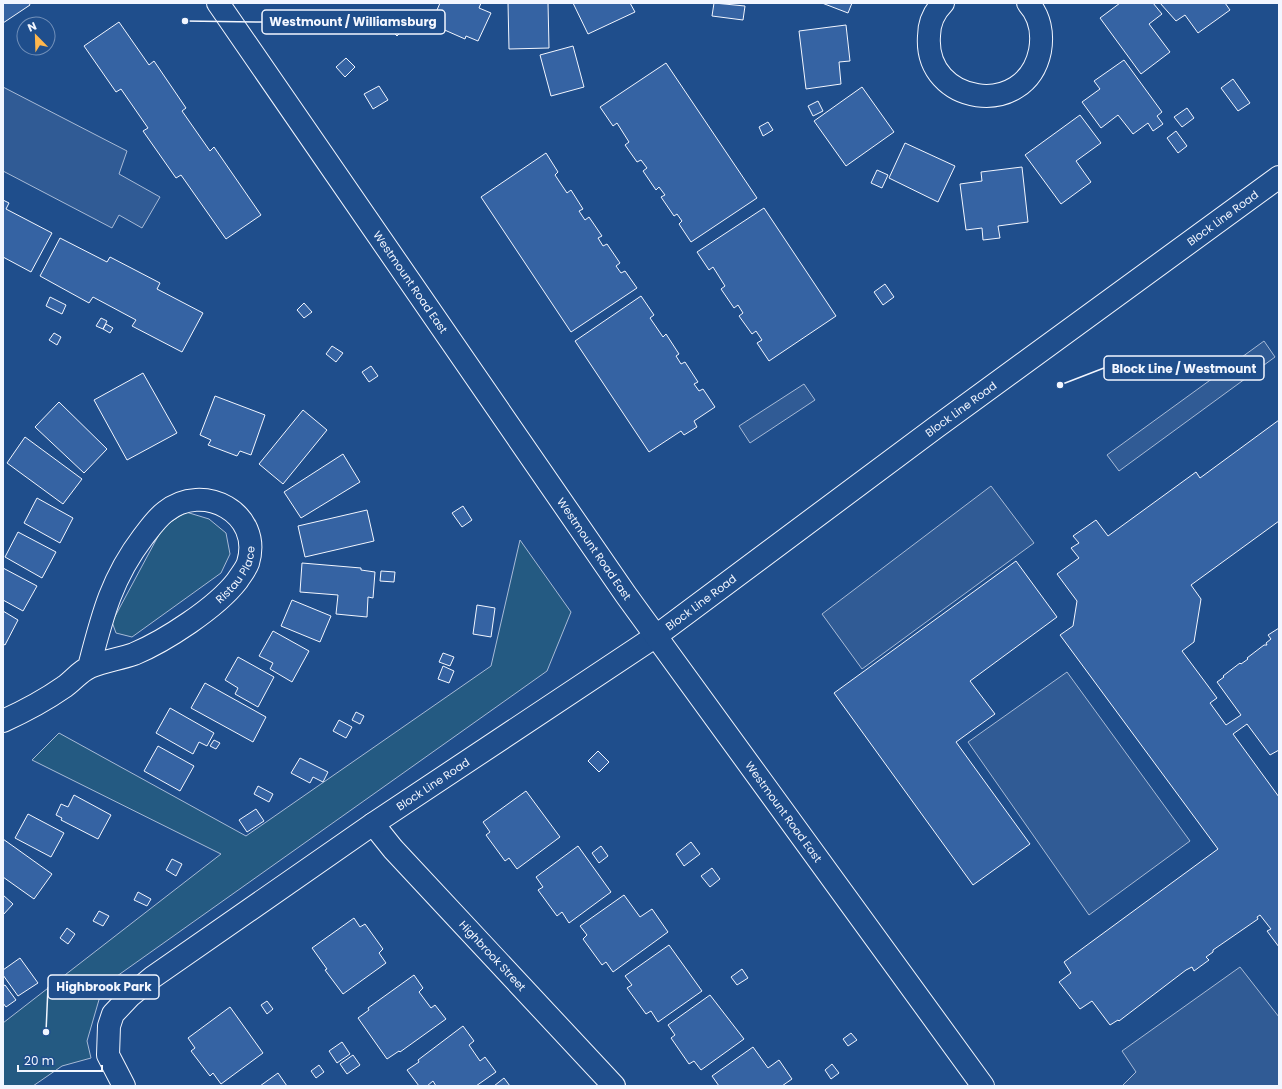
<svg xmlns="http://www.w3.org/2000/svg" width="1282" height="1089" font-family="Poppins,sans-serif">
  <style>
    .green { fill: #245a82; stroke: #a8bbd7 }
    .parking { fill: #305b95; stroke: #a8bbd7 }
    .building { fill: #3563a3; stroke: #f2f6ff }
    .lines { fill: none; stroke-linecap: round; stroke-linejoin: round }
    .minor-casing { stroke: #f2f6ff; stroke-width: 24 }
    .tertiary-casing { stroke: #f2f6ff; stroke-width: 24 }
    .secondary-casing { stroke: #f2f6ff; stroke-width: 24 }
    .minor { stroke: #1f4e8c; stroke-width: 22 }
    .tertiary { stroke: #1f4e8c; stroke-width: 22 }
    .secondary { stroke: #1f4e8c; stroke-width: 22 }
    .labels { text-anchor: middle; stroke-width: 3; stroke-linejoin: round; paint-order: stroke }
    .street-label { font-size: 11px; fill: #f2f6ff; stroke: #1f4e8c }
    .leader { fill: none; stroke: #f2f6ff; stroke-width: 1.5 }
    .callout-dot { fill: #f2f6ff; stroke: #1f4e8c; stroke-width: 1.5 }
    .callout { fill: #1f4e8c; stroke: #f2f6ff; stroke-width: 1.5 }
    .callout-label { font-size: 12px; text-anchor: middle; font-weight: bold; fill: #f2f6ff }
  </style>
  <rect width="100%" height="100%" fill="#1f4e8c"/>
  <!-- green -->
  <path class="green" d="M 186,512 L 209,519 L 226,533 L 230,554 L 221,573 L 132,637 L 116,633 L 112,622 L 163,527 Z
    M 520,540 L 571,612 L 547,671 L 103,986 L 87,1041 L 91,1058 L 62,1066 L 33,1086 L 3,1086 L 3,1023 L 221,854 L 32,760 L 59,733 L 246,836 L 491,666 Z"/>
  <!-- parking -->
  <path class="parking" d="M 3,87 L 127,151 L 119,174 L 160,197 L 142,228 L 119,215 L 112,228 L 3,171 Z
    M 1264,341 L 1275,357 L 1119,471 L 1107,455 Z
    M 804,384 L 815,400 L 750,443 L 739,426 Z
    M 991,486 L 1034,543 L 862,669 L 822,614 Z
    M 1067,672 L 1190,841 L 1089,915 L 968,742 Z
    M 1240,967 L 1279,1017 L 1279,1086 L 1122,1086 L 1136,1072 L 1122,1051 Z"/>
  <!-- building -->
  <path class="building" d="M 3,3 L 29,3 L 30,5 L 3,23 Z
    M 440,3 L 481,3 L 479,8 L 491,13 L 478,41 L 466,36 L 465,39 L 431,24 Z
    M 508,3 L 548,3 L 549,48 L 509,49 Z
    M 573,3 L 630,3 L 635,12 L 588,34 Z
    M 714,3 L 745,6 L 743,20 L 712,16 Z
    M 822,3 L 852,3 L 848,13 Z
    M 1120,3 L 1153,3 L 1162,14 L 1149,24 L 1170,52 L 1141,74 L 1100,18 Z
    M 1160,3 L 1225,3 L 1230,10 L 1198,33 L 1185,15 L 1176,21 Z
    M 394,17 L 405,28 L 397,36 L 386,25 Z
    M 119,22 L 149,65 L 154,61 L 186,108 L 182,111 L 210,151 L 214,147 L 261,215 L 226,239 L 181,175 L 176,178 L 143,131 L 148,128 L 121,89 L 116,92 L 84,46 Z
    M 846,25 L 850,61 L 839,62 L 841,84 L 806,89 L 799,31 Z
    M 573,46 L 584,87 L 551,96 L 540,55 Z
    M 346,58 L 355,67 L 345,77 L 336,67 Z
    M 1124,60 L 1162,112 L 1157,116 L 1163,124 L 1153,131 L 1148,123 L 1133,134 L 1118,115 L 1101,128 L 1082,102 L 1100,89 L 1094,81 Z
    M 666,63 L 757,198 L 691,242 L 679,224 L 682,221 L 677,214 L 674,216 L 661,197 L 665,195 L 659,187 L 656,190 L 643,171 L 647,168 L 641,160 L 637,162 L 625,145 L 629,142 L 617,123 L 613,126 L 600,107 Z
    M 1233,79 L 1250,103 L 1238,111 L 1221,88 Z
    M 379,86 L 388,100 L 373,109 L 364,94 Z
    M 862,87 L 894,132 L 846,166 L 814,121 Z
    M 818,101 L 823,111 L 813,116 L 808,106 Z
    M 1187,108 L 1194,118 L 1182,127 L 1174,117 Z
    M 1080,115 L 1101,143 L 1076,161 L 1091,182 L 1061,204 L 1025,155 Z
    M 768,122 L 773,130 L 763,136 L 759,127 Z
    M 1176,131 L 1187,146 L 1178,153 L 1167,138 Z
    M 905,143 L 955,166 L 938,202 L 889,178 Z
    M 546,153 L 558,172 L 555,175 L 567,193 L 571,190 L 583,209 L 579,211 L 585,220 L 589,217 L 602,236 L 598,238 L 603,246 L 607,244 L 620,263 L 616,266 L 621,273 L 625,271 L 637,288 L 571,332 L 481,197 Z
    M 1022,167 L 1028,222 L 998,226 L 1000,238 L 983,240 L 982,228 L 966,230 L 960,184 L 982,181 L 981,172 Z
    M 877,170 L 888,175 L 882,188 L 871,183 Z
    M 3,200 L 9,203 L 6,209 L 52,233 L 31,272 L 3,257 Z
    M 764,208 L 836,316 L 769,361 L 757,343 L 762,340 L 756,331 L 752,334 L 739,316 L 743,313 L 738,305 L 734,308 L 721,289 L 725,286 L 713,267 L 709,270 L 697,252 Z
    M 60,238 L 107,262 L 110,257 L 160,283 L 157,289 L 203,313 L 182,352 L 132,326 L 136,320 L 93,297 L 89,303 L 40,276 Z
    M 885,284 L 894,297 L 883,305 L 874,292 Z
    M 641,296 L 654,315 L 650,318 L 663,337 L 666,334 L 679,354 L 676,356 L 681,364 L 685,362 L 698,382 L 694,384 L 699,391 L 703,389 L 715,407 L 694,421 L 697,427 L 684,435 L 681,431 L 649,452 L 575,341 Z
    M 50,297 L 66,305 L 62,314 L 46,306 Z
    M 304,303 L 312,312 L 304,318 L 297,310 Z
    M 101,318 L 107,321 L 103,329 L 96,326 Z
    M 106,324 L 113,328 L 110,333 L 103,329 Z
    M 54,333 L 61,337 L 57,345 L 49,340 Z
    M 332,346 L 343,353 L 336,362 L 326,354 Z
    M 371,366 L 378,376 L 369,382 L 362,372 Z
    M 143,373 L 177,433 L 127,460 L 94,400 Z
    M 215,396 L 265,415 L 251,455 L 240,451 L 237,456 L 208,445 L 211,440 L 200,435 Z
    M 59,402 L 107,449 L 84,473 L 35,427 Z
    M 303,410 L 327,430 L 283,484 L 259,464 Z
    M 1279,420 L 1279,521 L 1191,585 L 1201,599 L 1194,642 L 1182,651 L 1217,698 L 1210,703 L 1226,725 L 1241,715 L 1217,682 L 1224,677 L 1223,676 L 1240,663 L 1241,664 L 1248,659 L 1247,658 L 1264,645 L 1267,645 L 1266,643 L 1271,639 L 1268,635 L 1279,628 L 1279,750 L 1270,755 L 1247,724 L 1233,734 L 1279,797 L 1279,947 L 1267,931 L 1271,929 L 1260,915 L 1257,917 L 1258,919 L 1213,950 L 1213,952 L 1206,957 L 1209,960 L 1194,971 L 1192,967 L 1186,970 L 1119,1021 L 1118,1020 L 1110,1025 L 1092,1001 L 1080,1009 L 1059,982 L 1071,973 L 1064,962 L 1218,849 L 1060,635 L 1073,626 L 1077,601 L 1057,574 L 1079,558 L 1071,548 L 1079,543 L 1073,536 L 1096,520 L 1108,536 L 1196,472 L 1200,478 Z
    M 25,437 L 82,479 L 63,504 L 7,463 Z
    M 343,454 L 360,482 L 301,518 L 284,492 Z
    M 37,498 L 73,518 L 60,543 L 24,523 Z
    M 463,506 L 472,520 L 462,527 L 452,513 Z
    M 367,510 L 374,541 L 305,557 L 298,526 Z
    M 18,532 L 56,552 L 42,578 L 5,557 Z
    M 1016,561 L 1057,617 L 970,681 L 995,714 L 956,742 L 1030,844 L 973,885 L 834,693 Z
    M 302,563 L 361,568 L 361,570 L 375,572 L 373,598 L 368,597 L 367,617 L 336,614 L 338,595 L 300,592 Z
    M 3,568 L 37,586 L 23,611 L 3,600 Z
    M 381,571 L 395,572 L 394,582 L 380,581 Z
    M 292,600 L 331,616 L 320,642 L 281,626 Z
    M 477,605 L 495,608 L 491,637 L 473,634 Z
    M 3,611 L 18,620 L 5,645 L 3,644 Z
    M 273,631 L 309,651 L 292,682 L 270,669 L 273,663 L 259,656 Z
    M 443,653 L 454,657 L 450,666 L 439,662 Z
    M 238,657 L 274,677 L 258,707 L 235,694 L 238,688 L 225,680 Z
    M 443,666 L 454,671 L 449,683 L 438,679 Z
    M 205,683 L 266,717 L 253,742 L 191,708 Z
    M 170,708 L 214,733 L 207,746 L 199,742 L 193,754 L 156,733 Z
    M 356,712 L 364,716 L 360,724 L 352,720 Z
    M 339,720 L 352,727 L 346,738 L 333,731 Z
    M 214,740 L 220,743 L 216,749 L 210,746 Z
    M 158,746 L 194,766 L 180,791 L 144,771 Z
    M 598,751 L 609,762 L 599,772 L 588,761 Z
    M 300,758 L 328,772 L 323,782 L 313,777 L 310,783 L 291,773 Z
    M 258,786 L 273,794 L 269,802 L 254,794 Z
    M 526,791 L 560,837 L 517,869 L 509,858 L 505,861 L 486,835 L 490,832 L 483,822 Z
    M 74,795 L 111,815 L 98,839 L 61,820 L 62,818 L 56,815 L 61,804 L 68,807 Z
    M 256,809 L 264,821 L 247,832 L 239,820 Z
    M 28,814 L 64,833 L 51,857 L 15,838 Z
    M 3,839 L 52,874 L 34,899 L 3,877 Z
    M 691,842 L 700,854 L 684,866 L 676,854 Z
    M 578,846 L 611,892 L 569,923 L 562,912 L 557,916 L 538,890 L 543,887 L 536,877 Z
    M 601,846 L 608,856 L 599,863 L 592,853 Z
    M 172,859 L 182,864 L 176,876 L 166,870 Z
    M 712,868 L 720,879 L 710,887 L 701,876 Z
    M 138,892 L 151,899 L 147,906 L 134,900 Z
    M 3,895 L 13,904 L 3,915 Z
    M 624,895 L 640,917 L 652,909 L 668,932 L 613,972 L 606,962 L 602,965 L 583,939 L 587,935 L 580,926 Z
    M 99,911 L 109,916 L 103,926 L 93,921 Z
    M 354,918 L 360,927 L 365,924 L 383,949 L 379,953 L 386,963 L 343,994 L 325,970 L 327,969 L 312,948 Z
    M 67,928 L 75,934 L 68,944 L 60,938 Z
    M 669,945 L 702,991 L 658,1022 L 651,1011 L 646,1014 L 627,988 L 632,985 L 625,976 Z
    M 20,958 L 38,983 L 18,996 L 3,975 L 3,970 Z
    M 742,969 L 748,978 L 737,985 L 731,977 Z
    M 414,975 L 423,988 L 419,992 L 431,1008 L 435,1005 L 446,1019 L 400,1052 L 399,1051 L 387,1059 L 358,1018 L 369,1010 L 368,1008 Z
    M 5,985 L 16,1000 L 6,1007 L 3,1003 L 3,986 Z
    M 710,995 L 744,1039 L 701,1070 L 694,1061 L 689,1064 L 671,1038 L 675,1035 L 668,1025 Z
    M 267,1001 L 273,1009 L 267,1014 L 261,1005 Z
    M 230,1007 L 263,1053 L 221,1084 L 213,1073 L 210,1076 L 191,1051 L 195,1048 L 188,1038 Z
    M 463,1026 L 474,1041 L 469,1045 L 480,1061 L 485,1057 L 496,1072 L 476,1086 L 436,1086 L 433,1081 L 427,1086 L 419,1086 L 407,1070 L 419,1062 L 418,1060 Z
    M 851,1033 L 857,1040 L 848,1046 L 843,1039 Z
    M 342,1042 L 350,1054 L 337,1063 L 329,1051 Z
    M 753,1047 L 768,1068 L 779,1060 L 792,1079 L 782,1086 L 719,1086 L 712,1076 Z
    M 353,1055 L 360,1065 L 347,1074 L 340,1064 Z
    M 832,1064 L 839,1073 L 831,1079 L 825,1070 Z
    M 319,1065 L 324,1072 L 316,1078 L 311,1071 Z
    M 278,1073 L 287,1086 L 260,1086 Z
    M 504,1078 L 510,1086 L 494,1086 Z"/>
  <g class="lines">
    <defs>
      <g id="minor">
        <path d="M 943,3 C 934,12 929,24 929,36 C 924,105 1026,120 1040,51 C 1043,34 1040,16 1028,3"/>
        <path id="s1" d="M 3,721 C 25,711 44,701 64,687 C 73,681 80,671 90,667 C 104,661 120,659 134,654 C 165,641 216,608 237,581 C 240,576 246,569 248,563 C 263,513 203,481 165,512 C 157,518 150,528 143,537 C 111,579 102,617 89,667"/>
        <path id="s2" d="M 373,824 L 393,849 L 614,1086"/>
        <path id="s3" d="M 124,1086 L 108,1055 L 109,1026 L 113,1014 L 130,996 L 153,977 L 373,824 L 656,636"/>
      </g>
      <g id="tertiary">
        <path id="s4" d="M 656,636 L 935,428 L 1279,177"/>
      </g>
      <g id="secondary">
        <path id="s5" d="M 218,3 L 626,595 L 983,1086"/>
      </g>
    </defs>
    <!-- minor casing -->
    <use href="#minor" class="minor-casing"/>
    <!-- tertiary casing -->
    <use href="#tertiary" class="tertiary-casing"/>
    <!-- secondary casing -->
    <use href="#secondary" class="secondary-casing"/>
    <!-- minor -->
    <use href="#minor" class="minor"/>
    <!-- tertiary -->
    <use href="#tertiary" class="tertiary"/>
    <!-- secondary -->
    <use href="#secondary" class="secondary"/>
  </g>
  <g class="labels">
    <!-- street labels -->
    <g class="street-label">
      <text dy="4" stroke="none"><textPath href="#s4" startOffset="704">Block Line Road</textPath></text>
      <text dy="4" stroke="none"><textPath href="#s5" startOffset="339">Westmount Road East</textPath></text>
      <text dy="4" stroke="none"><textPath href="#s4" startOffset="380">Block Line Road</textPath></text>
      <text dy="4" stroke="none"><textPath href="#s5" startOffset="663">Westmount Road East</textPath></text>
      <text dy="4" stroke="none"><textPath href="#s1" startOffset="281">Ristau Place</textPath></text>
      <text dy="4" stroke="none"><textPath href="#s4" startOffset="56">Block Line Road</textPath></text>
      <text dy="4" stroke="none"><textPath href="#s3" startOffset="471">Block Line Road</textPath></text>
      <text dy="4" stroke="none"><textPath href="#s5" startOffset="987">Westmount Road East</textPath></text>
      <text dy="4" stroke="none"><textPath href="#s2" startOffset="178">Highbrook Street</textPath></text>
    </g>
  </g>
  <!-- callouts -->
  <path class="leader" d="M185 21L262 22M1060 385L1104 368M46 1032L48 987"/>
  <g class="callout-dot">
    <circle cx="185" cy="21" r="4"/>
    <circle cx="1060" cy="385" r="4"/>
    <circle cx="46" cy="1032" r="4"/>
  </g>
  <g class="callout">
    <rect x="262" y="10" width="183" height="24" rx="4"/>
    <rect x="1104" y="356" width="160" height="24" rx="4"/>
    <rect x="48" y="975" width="111" height="24" rx="4"/>
  </g>
  <g class="callout-label">
    <text x="353" y="26">Westmount / Williamsburg</text>
    <text x="1184" y="373">Block Line / Westmount</text>
    <text x="104" y="991">Highbrook Park</text>
  </g>
  <!-- border -->
  <rect width="1282" height="1089" fill="none" stroke="#f2f6ff" stroke-width="8"/>
  <!-- north arrow -->
  <g transform="translate(36 36) rotate(337)"><circle r="19" fill="#1f4e8c" stroke="#7391ba"/>
  <path d="M0-3L7 15L0 10L-7 15Z" fill="#ffb74d"/>
  <text y="-6" font-size="11" font-weight="bold" text-anchor="middle" fill="#f2f6ff">N</text>
  </g>
  <!-- scale -->
  <path d="M18 1065v6h84v-6" fill="none" stroke="#f2f6ff" stroke-width="2"/>
  <text x="24" y="1065" font-size="12" fill="#f2f6ff" stroke="#1f4e8c" stroke-width="3" paint-order="stroke">20 m</text>
</svg>
